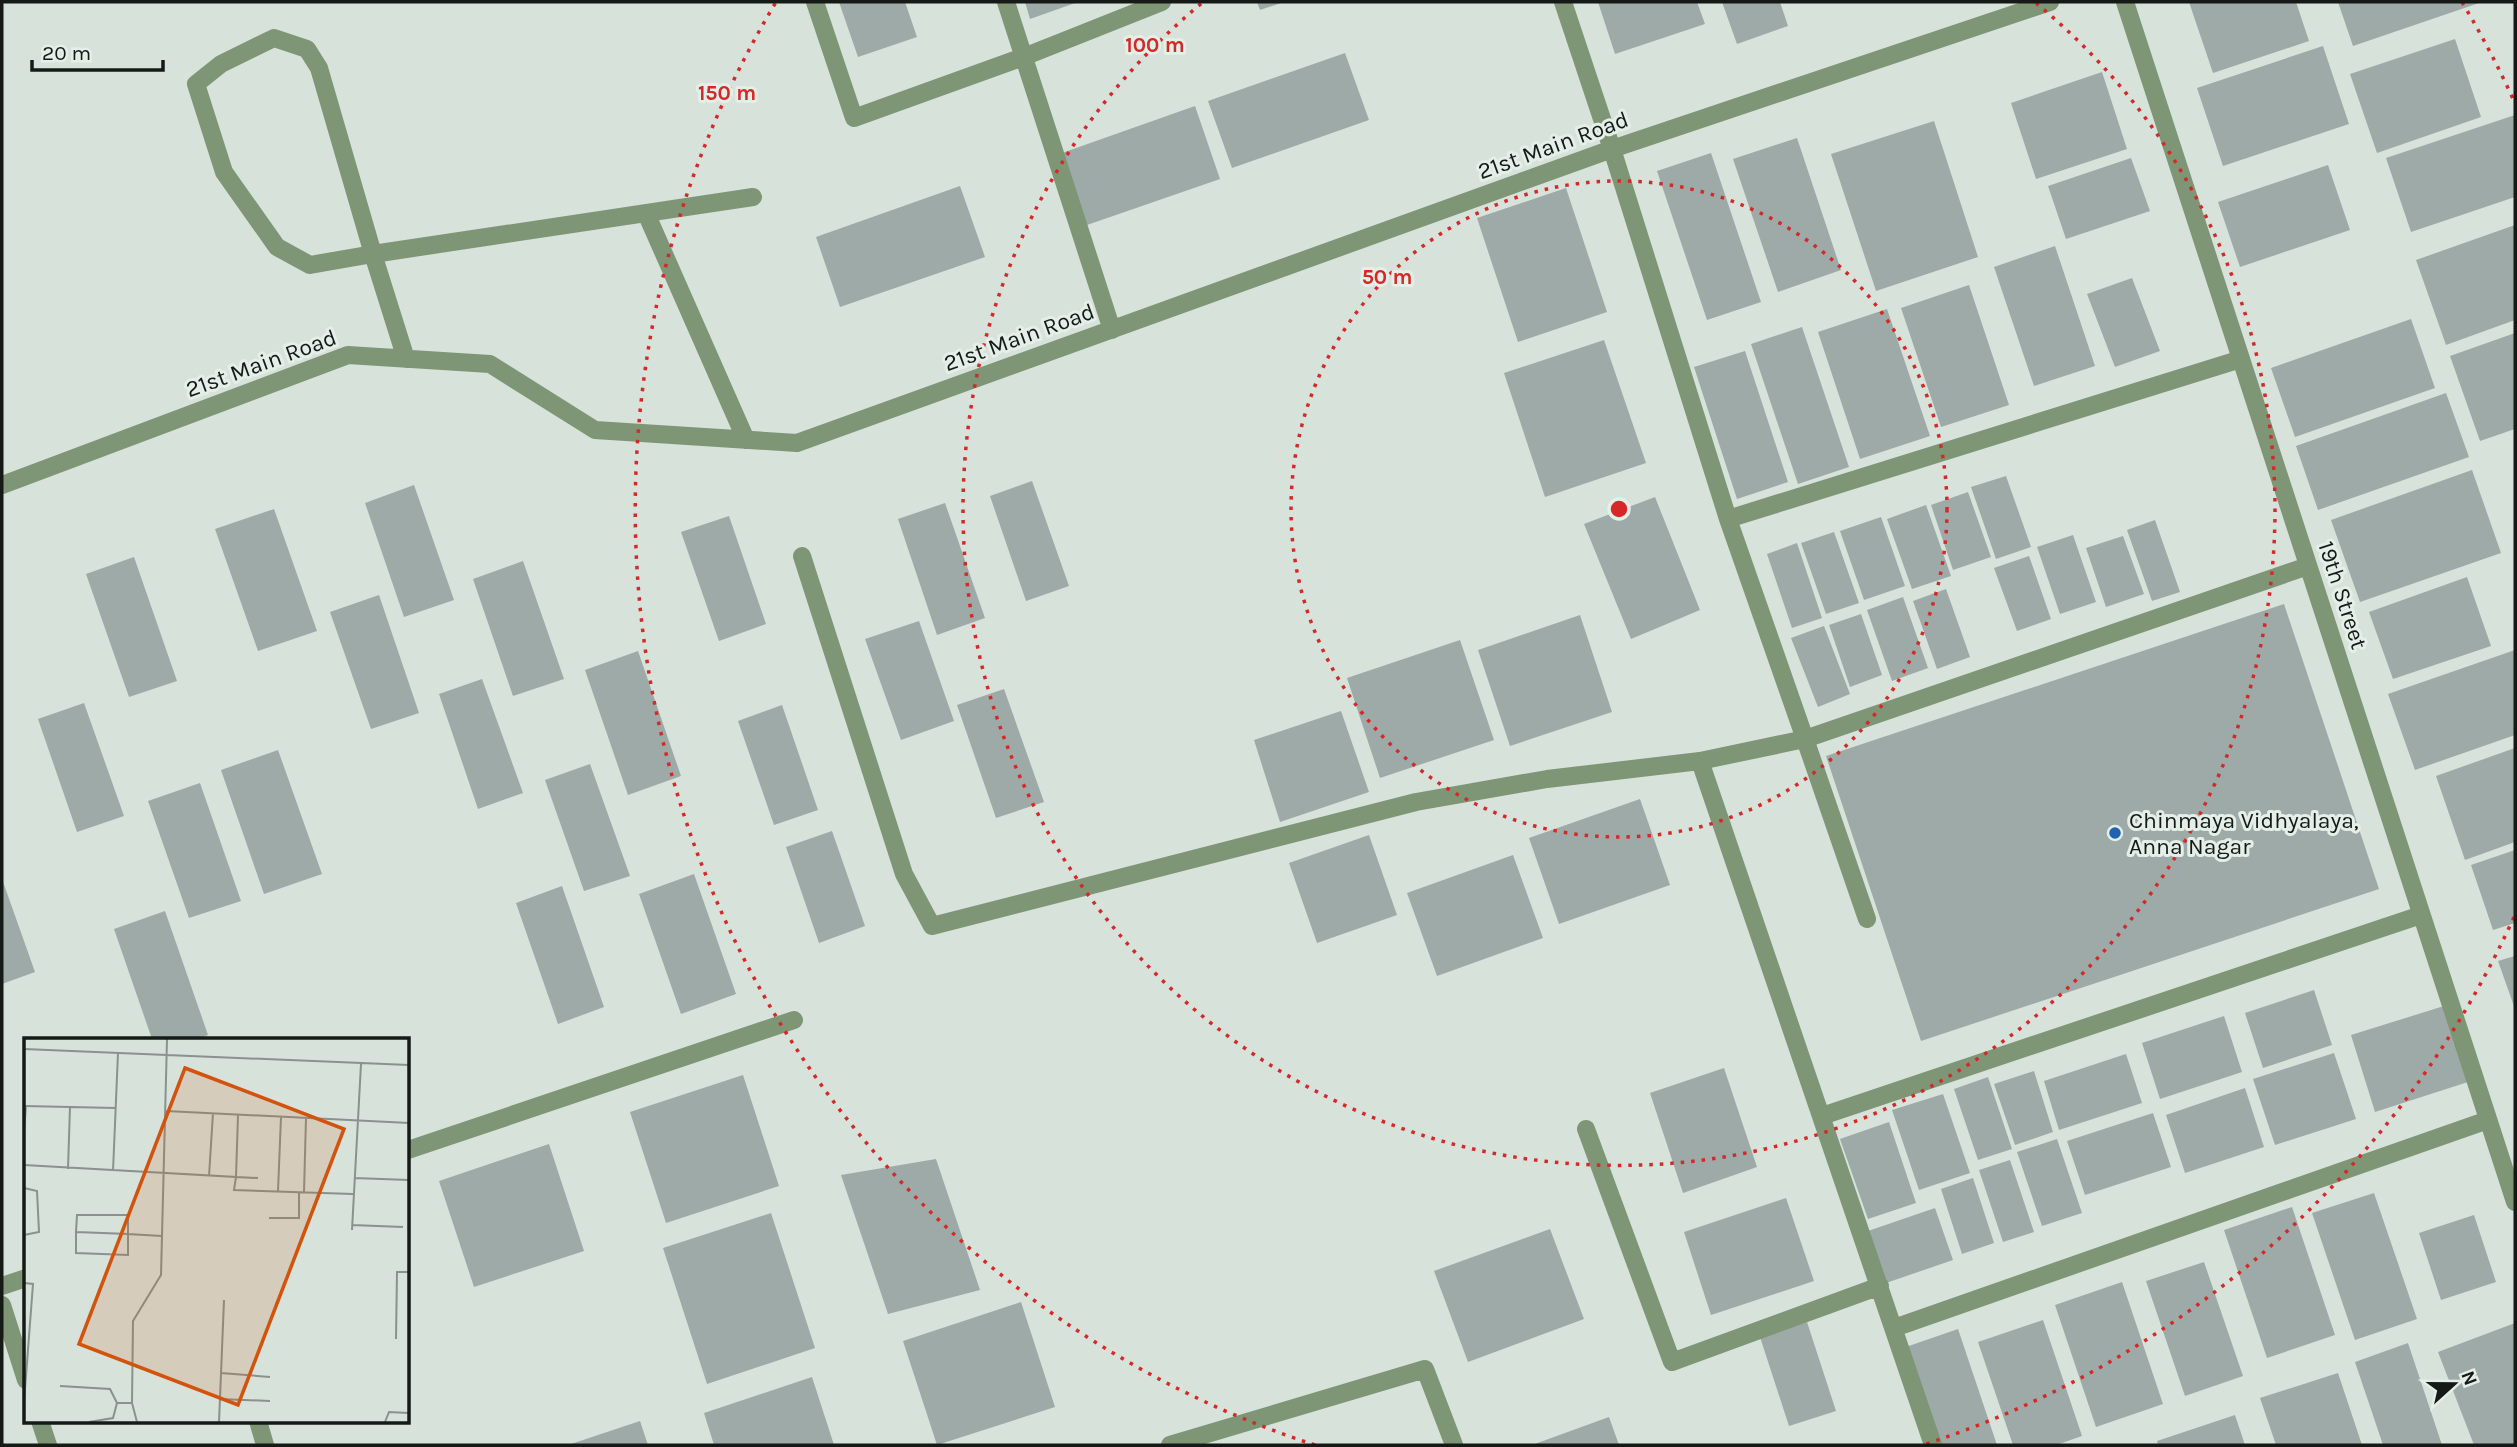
<svg xmlns="http://www.w3.org/2000/svg" width="2517" height="1447" font-family="Karla,sans-serif">
  <style>
    .building { fill: #9daaa7 }
    .lines { fill: none; stroke-linecap: round; stroke-linejoin: round }
    .minor { stroke: #7e9576; stroke-width: 18 }
    .ring { fill: none; stroke: #d62828; stroke-width: 3.5; stroke-dasharray: 3.5 7 }
    .poi-dot { fill: #2260b1; stroke: #e3efe7; stroke-width: 2.5 }
    .labels { text-anchor: middle; stroke-width: 6; stroke-linejoin: round; paint-order: stroke }
    .street-label { font-size: 23px; fill: #161a17; stroke: #e3efe7 }
    .poi-label { font-size: 23px; fill: #161a17; stroke: #e3efe7; text-anchor: start }
    .inset-road { fill: none; stroke: #89928c; stroke-width: 2 }
    .view { fill: #d3530d; fill-opacity: 0.15; stroke: #d3530d; stroke-width: 3.5 }
    .inset-edge { fill: none; stroke: #161a17; stroke-width: 3.5 }
    .centre { fill: #d62828; stroke: #e3efe7; stroke-width: 3.5 }
    .ring-label { font-size: 21px; text-anchor: middle; font-weight: bold; fill: #d62828; stroke: #e3efe7; stroke-width: 6; stroke-linejoin: round; paint-order: stroke }
  </style>
  <rect width="100%" height="100%" fill="#d6e2da"/>
  <!-- building -->
  <path class="building" d="M 839,2 L 905,2 L 917,37 L 858,57 Z
    M 1025,2 L 1078,2 L 1030,19 Z
    M 1257,2 L 1284,2 L 1260,10 Z
    M 1598,2 L 1697,2 L 1705,24 L 1615,54 Z
    M 1722,2 L 1780,2 L 1788,26 L 1737,44 Z
    M 2189,2 L 2296,2 L 2309,41 L 2213,73 Z
    M 2338,2 L 2482,2 L 2353,46 Z
    M 2455,39 L 2481,117 L 2377,153 L 2350,74 Z
    M 2323,46 L 2349,124 L 2223,166 L 2197,88 Z
    M 1345,53 L 1369,120 L 1232,168 L 1208,101 Z
    M 2102,72 L 2127,149 L 2036,179 L 2011,103 Z
    M 1195,106 L 1220,179 L 1087,225 L 1062,153 Z
    M 2515,115 L 2515,197 L 2411,232 L 2386,158 Z
    M 1934,121 L 1978,257 L 1876,291 L 1831,154 Z
    M 1797,138 L 1841,270 L 1778,292 L 1733,159 Z
    M 1711,153 L 1761,302 L 1707,320 L 1657,171 Z
    M 2131,158 L 2150,211 L 2066,239 L 2048,186 Z
    M 2328,165 L 2350,230 L 2240,267 L 2218,202 Z
    M 960,186 L 985,257 L 840,307 L 816,237 Z
    M 1566,188 L 1607,312 L 1518,342 L 1477,218 Z
    M 2515,225 L 2515,320 L 2446,345 L 2416,260 Z
    M 2055,246 L 2095,366 L 2034,386 L 1994,267 Z
    M 2132,278 L 2160,351 L 2115,367 L 2087,294 Z
    M 1969,285 L 2009,405 L 1941,427 L 1901,308 Z
    M 1887,309 L 1930,436 L 1860,459 L 1818,332 Z
    M 2411,319 L 2435,388 L 2295,437 L 2271,368 Z
    M 1802,327 L 1849,467 L 1798,484 L 1751,344 Z
    M 2515,333 L 2515,429 L 2480,441 L 2450,356 Z
    M 1604,340 L 1646,463 L 1545,497 L 1504,373 Z
    M 1745,351 L 1788,482 L 1737,499 L 1694,367 Z
    M 2446,393 L 2469,457 L 2318,510 L 2296,446 Z
    M 2472,470 L 2501,553 L 2360,602 L 2331,520 Z
    M 2006,476 L 2031,547 L 1996,559 L 1971,487 Z
    M 1032,481 L 1069,586 L 1026,601 L 990,496 Z
    M 414,485 L 454,600 L 404,617 L 365,503 Z
    M 1968,492 L 1991,557 L 1953,570 L 1931,505 Z
    M 1655,497 L 1700,610 L 1631,639 L 1584,524 Z
    M 945,503 L 985,618 L 937,635 L 898,519 Z
    M 1926,505 L 1951,576 L 1912,589 L 1887,519 Z
    M 274,509 L 317,631 L 258,651 L 215,529 Z
    M 729,516 L 766,624 L 719,641 L 681,532 Z
    M 1881,517 L 1905,586 L 1864,600 L 1840,531 Z
    M 2155,520 L 2180,592 L 2152,601 L 2127,530 Z
    M 1834,532 L 1859,603 L 1826,614 L 1801,543 Z
    M 2073,535 L 2096,602 L 2060,614 L 2037,547 Z
    M 2123,536 L 2144,594 L 2106,607 L 2086,548 Z
    M 1797,543 L 1822,618 L 1792,628 L 1767,554 Z
    M 2029,556 L 2051,619 L 2017,631 L 1994,568 Z
    M 134,557 L 177,681 L 129,697 L 86,574 Z
    M 523,561 L 564,679 L 513,696 L 473,579 Z
    M 2467,577 L 2491,646 L 2393,679 L 2369,612 Z
    M 1946,589 L 1970,657 L 1937,669 L 1913,601 Z
    M 379,595 L 419,713 L 371,729 L 330,612 Z
    M 1903,597 L 1928,668 L 1892,681 L 1867,610 Z
    M 2284,604 L 2379,889 L 1921,1041 L 1826,756 Z
    M 1861,614 L 1882,675 L 1850,687 L 1829,625 Z
    M 1580,615 L 1612,712 L 1510,746 L 1478,650 Z
    M 919,621 L 954,721 L 901,740 L 865,639 Z
    M 1824,626 L 1850,694 L 1818,707 L 1791,638 Z
    M 1460,640 L 1494,740 L 1380,778 L 1347,678 Z
    M 2515,650 L 2515,735 L 2415,770 L 2388,694 Z
    M 638,651 L 681,776 L 628,795 L 585,670 Z
    M 482,679 L 523,793 L 478,809 L 439,694 Z
    M 1004,689 L 1044,802 L 996,818 L 957,705 Z
    M 84,703 L 124,816 L 77,832 L 38,719 Z
    M 782,705 L 818,810 L 774,825 L 738,721 Z
    M 1341,711 L 1369,792 L 1280,822 L 1254,740 Z
    M 2515,748 L 2515,842 L 2465,860 L 2436,776 Z
    M 278,750 L 322,874 L 264,894 L 221,770 Z
    M 590,764 L 630,876 L 584,891 L 545,780 Z
    M 200,783 L 241,901 L 189,918 L 148,801 Z
    M 1640,799 L 1670,885 L 1559,924 L 1529,838 Z
    M 832,831 L 865,926 L 819,943 L 786,847 Z
    M 1369,835 L 1397,915 L 1317,943 L 1289,863 Z
    M 2515,850 L 2515,923 L 2493,930 L 2471,865 Z
    M 1513,855 L 1543,938 L 1437,976 L 1407,893 Z
    M 694,874 L 736,994 L 681,1014 L 639,894 Z
    M 2,879 L 35,972 L 2,984 Z
    M 562,886 L 604,1007 L 558,1024 L 516,903 Z
    M 165,911 L 208,1035 L 197,1039 L 152,1039 L 114,929 Z
    M 2515,956 L 2515,1009 L 2498,961 Z
    M 2314,990 L 2332,1045 L 2263,1068 L 2245,1013 Z
    M 2444,1006 L 2468,1082 L 2375,1112 L 2351,1035 Z
    M 2224,1016 L 2242,1072 L 2160,1099 L 2142,1043 Z
    M 2334,1053 L 2356,1119 L 2275,1145 L 2253,1079 Z
    M 2126,1054 L 2142,1103 L 2059,1130 L 2044,1081 Z
    M 1724,1068 L 1757,1167 L 1683,1193 L 1650,1093 Z
    M 2034,1071 L 2053,1132 L 2015,1145 L 1994,1084 Z
    M 743,1075 L 779,1186 L 666,1223 L 630,1112 Z
    M 1988,1077 L 2012,1149 L 1978,1160 L 1954,1089 Z
    M 2245,1088 L 2264,1147 L 2185,1173 L 2166,1115 Z
    M 1943,1094 L 1970,1173 L 1919,1190 L 1892,1110 Z
    M 2153,1113 L 2171,1167 L 2085,1195 L 2067,1141 Z
    M 1889,1122 L 1916,1203 L 1868,1219 L 1840,1139 Z
    M 2057,1139 L 2082,1213 L 2042,1226 L 2017,1152 Z
    M 549,1144 L 584,1251 L 474,1287 L 439,1181 Z
    M 936,1159 L 980,1290 L 888,1314 L 841,1175 Z
    M 2010,1160 L 2034,1232 L 2003,1242 L 1979,1170 Z
    M 1973,1178 L 1994,1243 L 1962,1254 L 1941,1189 Z
    M 2374,1193 L 2417,1319 L 2355,1340 L 2312,1213 Z
    M 1786,1198 L 1814,1281 L 1711,1315 L 1684,1232 Z
    M 2292,1207 L 2335,1335 L 2267,1358 L 2224,1230 Z
    M 1935,1208 L 1953,1260 L 1886,1283 L 1868,1231 Z
    M 771,1213 L 815,1348 L 707,1384 L 663,1248 Z
    M 2474,1215 L 2496,1282 L 2441,1300 L 2419,1233 Z
    M 1550,1229 L 1584,1319 L 1468,1362 L 1434,1271 Z
    M 2204,1262 L 2243,1376 L 2185,1396 L 2146,1281 Z
    M 2122,1282 L 2163,1404 L 2096,1427 L 2055,1305 Z
    M 1021,1302 L 1055,1407 L 937,1445 L 903,1341 Z
    M 2043,1320 L 2082,1436 L 2056,1445 L 2013,1445 L 1978,1342 Z
    M 1807,1322 L 1836,1411 L 1789,1426 L 1760,1337 Z
    M 2515,1323 L 2515,1445 L 2474,1445 L 2438,1352 Z
    M 1958,1329 L 1997,1445 L 1936,1445 L 1903,1348 Z
    M 2408,1343 L 2442,1445 L 2383,1445 L 2355,1362 Z
    M 2338,1373 L 2362,1445 L 2276,1445 L 2260,1398 Z
    M 812,1377 L 834,1445 L 714,1445 L 704,1413 Z
    M 2235,1415 L 2245,1445 L 2158,1445 L 2157,1441 Z
    M 1609,1417 L 1619,1445 L 1532,1445 Z
    M 640,1421 L 648,1445 L 568,1445 Z"/>
  <g class="lines">
    <!-- minor -->
    <path class="minor" d="M 815,2 L 854,118 L 1026,56 L 1162,2
      M 1006,2 L 1112,330
      M 2125,2 L 2515,1202
      M 646,213 L 746,440
      M 406,359 L 373,254 L 319,68 L 307,49 L 274,38 L 221,64 L 196,84 L 224,172 L 277,247 L 310,265 L 373,254 L 753,197
      M 2,485 L 348,355 L 490,364 L 595,430 L 797,443 L 1612,149 L 2050,2
      M 1728,519 L 2241,359
      M 802,556 L 904,874 L 932,926 L 1416,802 L 1547,779 L 1700,761 L 1805,739 L 1728,519 L 1612,149 L 1563,2
      M 1700,761 L 1933,1445
      M 1867,919 L 1805,739 L 2308,566
      M 1822,1116 L 2421,915
      M 1586,1129 L 1672,1362 L 1880,1286
      M 408,1150 L 794,1020
      M 2,1286 L 26,1278
      M 2,1305 L 26,1380
      M 1894,1328 L 2488,1120
      M 40,1421 L 48,1445
      M 258,1421 L 265,1445
      M 1170,1445 L 1425,1369 L 1454,1445"/>
  </g>
  <!-- distance rings -->
  <g class="ring">
    <circle cx="1619" cy="509" r="328"/>
    <path d="M2036 3A656 656 0 1 1 1202 3"/>
    <path d="M2514 917A984 984 0 0 1 1923 1445M1315 1445A984 984 0 0 1 776 2M2462 2A984 984 0 0 1 2514 101"/>
  </g>
  <!-- markers -->
  <circle class="poi-dot" cx="2115" cy="833" r="7"/>
  <g class="labels">
    <!-- street labels -->
    <g class="street-label">
      <text transform="translate(1553 145) rotate(-20)" y="8">21st Main Road</text>
      <text transform="translate(1019 337) rotate(-20)" y="8">21st Main Road</text>
      <text transform="translate(261 363) rotate(-20)" y="8">21st Main Road</text>
      <text transform="translate(2343 595) rotate(72)" y="8">19th Street</text>
    </g>
    <!-- poi labels -->
    <g class="poi-label">
      <text x="2129" y="828">Chinmaya Vidhyalaya,<tspan x="2129" dy="26">Anna Nagar</tspan></text>
    </g>
  </g>
  <!-- overview -->
  <g transform="translate(24 1038)">
    <rect width="385" height="385" fill="#d6e2da"/>
    <path class="inset-road" d="M 0,11 L 385,27M 0,68 L 92,70M 142,73 L 385,85M 214,77 L 212,139 L 234,140M 0,93 L 2,68M 0,127 L 212,139 L 210,152 L 329,156M 44,131 L 46,69M 89,133 L 94,15M 185,138 L 189,75M 330,140 L 385,142M 0,150 L 13,153 L 15,194 L 0,197M 254,153 L 257,79M 280,154 L 282,80M 245,180 L 275,180 L 275,154M 328,187 L 379,189M 328,192 L 337,26M 52,194 L 104,196 L 104,217 L 52,215 L 52,194 L 53,177 L 104,177 L 104,196 L 138,198M 0,245 L 9,246 L 0,364M 372,301 L 373,234 L 385,234M 197,335 L 246,339M 36,348 L 86,351 L 93,365 L 108,365M 196,361 L 246,363M 65,384 L 89,380 L 93,365M 113,384 L 108,365 L 109,283 L 137,237 L 143,1M 195,384 L 200,262M 361,384 L 365,374 L 385,375"/>
    <path class="view" d="M 161,30 L 320,91 L 214,367 L 55,306 Z"/>
    <rect width="385" height="385" class="inset-edge"/>
  </g>
  <circle cx="1619" cy="509" r="10" class="centre"/>
  <g class="ring-label">
    <text x="1155" y="52">100 m</text>
    <text x="727" y="100">150 m</text>
    <text x="1387" y="284">50 m</text>
  </g>
  <!-- border -->
  <rect width="2517" height="1447" fill="none" stroke="#161a17" stroke-width="7"/>
  <!-- north arrow -->
  <g transform="translate(2454 1384) rotate(69)" stroke="#e3efe7" stroke-width="5" paint-order="stroke">
  <path d="M0-5L12 26L0 18L-12 26Z" fill="#161a17"/>
  <text y="-10" font-size="19" font-weight="bold" text-anchor="middle" fill="#161a17">N</text>
  </g>
  <!-- scale -->
  <path d="M32 60v10h131v-10" fill="none" stroke="#161a17" stroke-width="3.5"/>
  <text x="42" y="60" font-size="21" fill="#161a17" stroke="#e3efe7" stroke-width="5" paint-order="stroke">20 m</text>
</svg>
